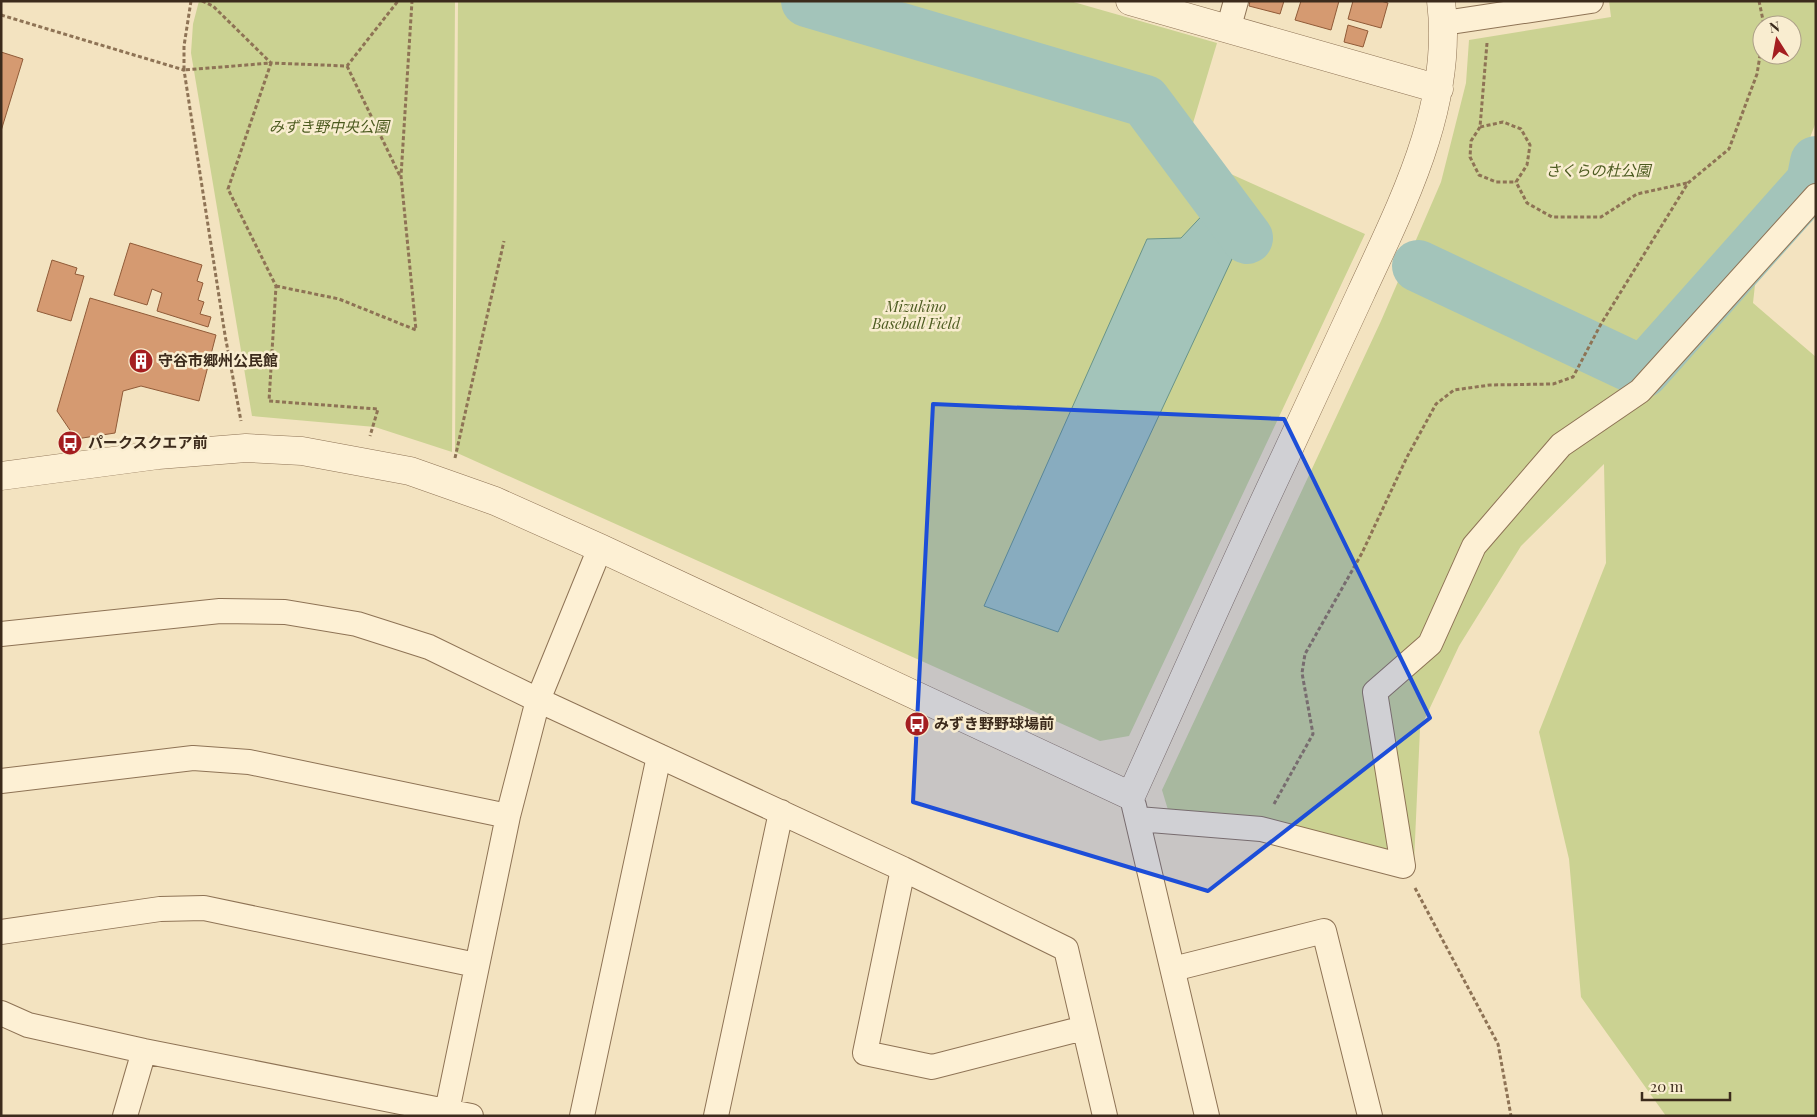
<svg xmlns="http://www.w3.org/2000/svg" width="1817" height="1117" font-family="'Playfair Display','Noto Sans JP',serif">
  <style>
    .green { fill: #cbd292; fill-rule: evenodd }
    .water { fill: #a3c4ba; stroke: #699489 }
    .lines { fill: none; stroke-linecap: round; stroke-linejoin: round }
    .river { stroke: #a3c4ba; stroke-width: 52 }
    .building { fill: #d59a71; stroke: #905b38 }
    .minor-casing { stroke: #8e7355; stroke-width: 26 }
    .tertiary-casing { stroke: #8e7355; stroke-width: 29 }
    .path { stroke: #8e7355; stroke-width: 3; stroke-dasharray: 4 2.5; stroke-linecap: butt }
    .minor { stroke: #fdf0d4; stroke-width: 24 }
    .tertiary { stroke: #fdf0d4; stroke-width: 28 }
    .marked { fill: #1d4ed8; fill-opacity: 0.2; stroke: #1d4ed8; stroke-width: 4; stroke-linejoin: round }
    .labels { text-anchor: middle; stroke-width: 5; stroke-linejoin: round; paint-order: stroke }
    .park-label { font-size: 15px; font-style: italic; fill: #4c5b20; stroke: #f9edd0 }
    .poi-label { font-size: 15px; font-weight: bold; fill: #3c2b1c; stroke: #f9edd0; text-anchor: start }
  </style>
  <rect width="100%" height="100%" fill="#f3e3c0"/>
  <!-- green -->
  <path class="green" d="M 199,1 L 455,1 L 452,452 L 375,427 L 252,416 L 191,53 L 193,24 Z
    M 458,1 L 1070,1 L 1217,43 L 1184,153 L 1365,234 L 1129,736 L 1100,741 L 455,452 Z
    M 1609,1 L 1816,1 L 1816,122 L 1796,174 L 1763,211 L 1753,303 L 1816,357 L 1816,1116 L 1666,1116 L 1581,997 L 1569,859 L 1539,732 L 1606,563 L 1604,464 L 1521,546 L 1459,646 L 1420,729 L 1414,863 L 1168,810 L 1162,790 L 1381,321 L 1441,182 L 1466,83 L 1469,40 L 1611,17 ZM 1762,25 L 1792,25 L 1792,55 L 1762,55 Z"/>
  <!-- water -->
  <path class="water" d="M 1211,206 L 1239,244 L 1058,632 L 984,606 L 1147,239 L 1181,238 Z"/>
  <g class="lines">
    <!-- river -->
    <path class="river" d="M 807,1 L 1145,101 L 1247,238
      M 1418,266 L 1643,372 L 1812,182 L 1816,162"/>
  </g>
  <!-- building -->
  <path class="building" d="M 1250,1 L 1284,1 L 1280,14 L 1249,6 Z
    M 1301,1 L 1339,1 L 1331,30 L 1295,20 Z
    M 1353,1 L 1381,1 L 1388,3 L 1381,28 L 1348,19 Z
    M 1348,25 L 1368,31 L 1363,47 L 1344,42 Z
    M 1,52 L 23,59 L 1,131 Z
    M 130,243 L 202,265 L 197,281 L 203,283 L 198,300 L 204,302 L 200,314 L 211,317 L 208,327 L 157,311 L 162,293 L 152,289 L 147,305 L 114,295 Z
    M 52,260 L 77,268 L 75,274 L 84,276 L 71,321 L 37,311 Z
    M 90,298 L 216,335 L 199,401 L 141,386 L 123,391 L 115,433 L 76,439 L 57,411 Z"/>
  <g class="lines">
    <defs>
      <path id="minor" d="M 1444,23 L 1591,1
        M 1228,30 L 1236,1
        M 1,634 L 220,611 L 285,612 L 357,624 L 429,647 L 538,700 L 903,869 L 1066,949 L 1105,1116
        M 1,781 L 193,758 L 249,762 L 508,816
        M 1134,806 L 1207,1116
        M 1138,819 L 1261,829 L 1403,866 L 1375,692 L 1430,644 L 1474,546 L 1561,445 L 1640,391 L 1816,196
        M 903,869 L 865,1053 L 932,1067 L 1084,1028
        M 1,932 L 160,909 L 204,908 L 476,965
        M 1173,969 L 1324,931 L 1370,1116
        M 1,1013 L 28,1025 L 144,1051 L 471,1116
        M 125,1116 L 144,1051
        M 446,1116 L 508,816 L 538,700 L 600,548
        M 582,1116 L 659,756
        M 716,1116 L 781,812"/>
      <path id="tertiary" d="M 1130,1 L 1439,89
        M 1,476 L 158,455 L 246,448 L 302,451 L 410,471 L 495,501 L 600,548 L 1131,796 C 1182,683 1232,569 1285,457 C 1310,402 1336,348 1361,293 C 1403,202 1454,104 1441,1"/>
    </defs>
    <!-- minor casing -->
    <use href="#minor" class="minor-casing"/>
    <!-- tertiary casing -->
    <use href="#tertiary" class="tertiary-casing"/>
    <!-- path -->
    <path class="path" d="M 191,1 L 184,46 L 184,70 L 271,63 L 228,189 L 276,286 L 269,401 L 378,409 L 370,436
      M 202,1 L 213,6 L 271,63 L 347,66 L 398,1
      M 1759,1 L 1764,25
      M 1,15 L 184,70 L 225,335 L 241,421
      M 1487,43 L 1480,127 L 1503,122 L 1521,129 L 1530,145 L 1527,165 L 1516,182 L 1527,203 L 1552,217 L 1601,217 L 1637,194 L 1687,183
      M 347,66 L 400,176
      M 1480,127 L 1471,141 L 1470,157 L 1479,175 L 1496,182 L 1516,182
      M 276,286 L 339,299 L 416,330 L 401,176 L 412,1
      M 455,458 L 504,241
      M 1274,804 L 1313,734 L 1302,673 L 1305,654 L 1362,553 L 1407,457 L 1436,404 L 1454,390 L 1490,385 L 1553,384 L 1573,377 L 1601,324 L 1688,183 L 1729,149 L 1757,74 L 1762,43
      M 1415,888 L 1498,1044 L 1511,1116"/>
    <!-- minor -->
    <use href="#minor" class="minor"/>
    <!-- tertiary -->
    <use href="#tertiary" class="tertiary"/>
  </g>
  <!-- marked area -->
  <path class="marked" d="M 933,404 L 1284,419 L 1430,718 L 1208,891 L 913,802 Z"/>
  <!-- icons -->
  <defs>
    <symbol id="building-disc" viewBox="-11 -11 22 22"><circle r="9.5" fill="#a41e20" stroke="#f9edd0"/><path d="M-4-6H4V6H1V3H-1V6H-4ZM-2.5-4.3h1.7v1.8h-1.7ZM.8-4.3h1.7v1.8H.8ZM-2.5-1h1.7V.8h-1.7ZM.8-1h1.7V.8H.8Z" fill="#fff"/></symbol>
    <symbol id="bus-disc" viewBox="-11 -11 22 22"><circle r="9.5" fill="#a41e20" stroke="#f9edd0"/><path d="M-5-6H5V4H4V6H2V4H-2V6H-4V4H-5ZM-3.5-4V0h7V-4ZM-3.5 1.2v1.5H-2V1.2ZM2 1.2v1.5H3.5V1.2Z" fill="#fff"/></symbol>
  </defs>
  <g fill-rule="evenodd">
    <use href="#building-disc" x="127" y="347" width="28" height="28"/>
    <use href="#bus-disc" x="56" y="429" width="28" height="28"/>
    <use href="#bus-disc" x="903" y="710" width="28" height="28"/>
  </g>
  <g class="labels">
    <!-- park labels -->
    <g class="park-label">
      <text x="329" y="132">みずき野中央公園</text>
      <text x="1598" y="176">さくらの杜公園</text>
      <text x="916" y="312">Mizukino<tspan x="916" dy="17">Baseball Field</tspan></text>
    </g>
    <!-- poi labels -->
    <g class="poi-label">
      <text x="158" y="366">守谷市郷州公民館</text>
      <text x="88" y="448">パークスクエア前</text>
      <text x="934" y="729">みずき野野球場前</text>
    </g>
  </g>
  <!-- border -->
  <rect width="1817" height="1117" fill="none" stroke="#3c2b1c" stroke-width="5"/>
  <!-- north arrow -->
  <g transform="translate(1777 40) rotate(349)"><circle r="24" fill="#f9edd0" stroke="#ad9f88"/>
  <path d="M0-4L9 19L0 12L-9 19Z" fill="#a41e20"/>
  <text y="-8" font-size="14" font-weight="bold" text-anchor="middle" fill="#3c2b1c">N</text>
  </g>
  <!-- scale -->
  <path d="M1642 1092v8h88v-8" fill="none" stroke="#3c2b1c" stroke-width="2.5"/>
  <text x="1650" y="1092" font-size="15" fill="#3c2b1c" stroke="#f9edd0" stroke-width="4" paint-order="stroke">20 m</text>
</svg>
